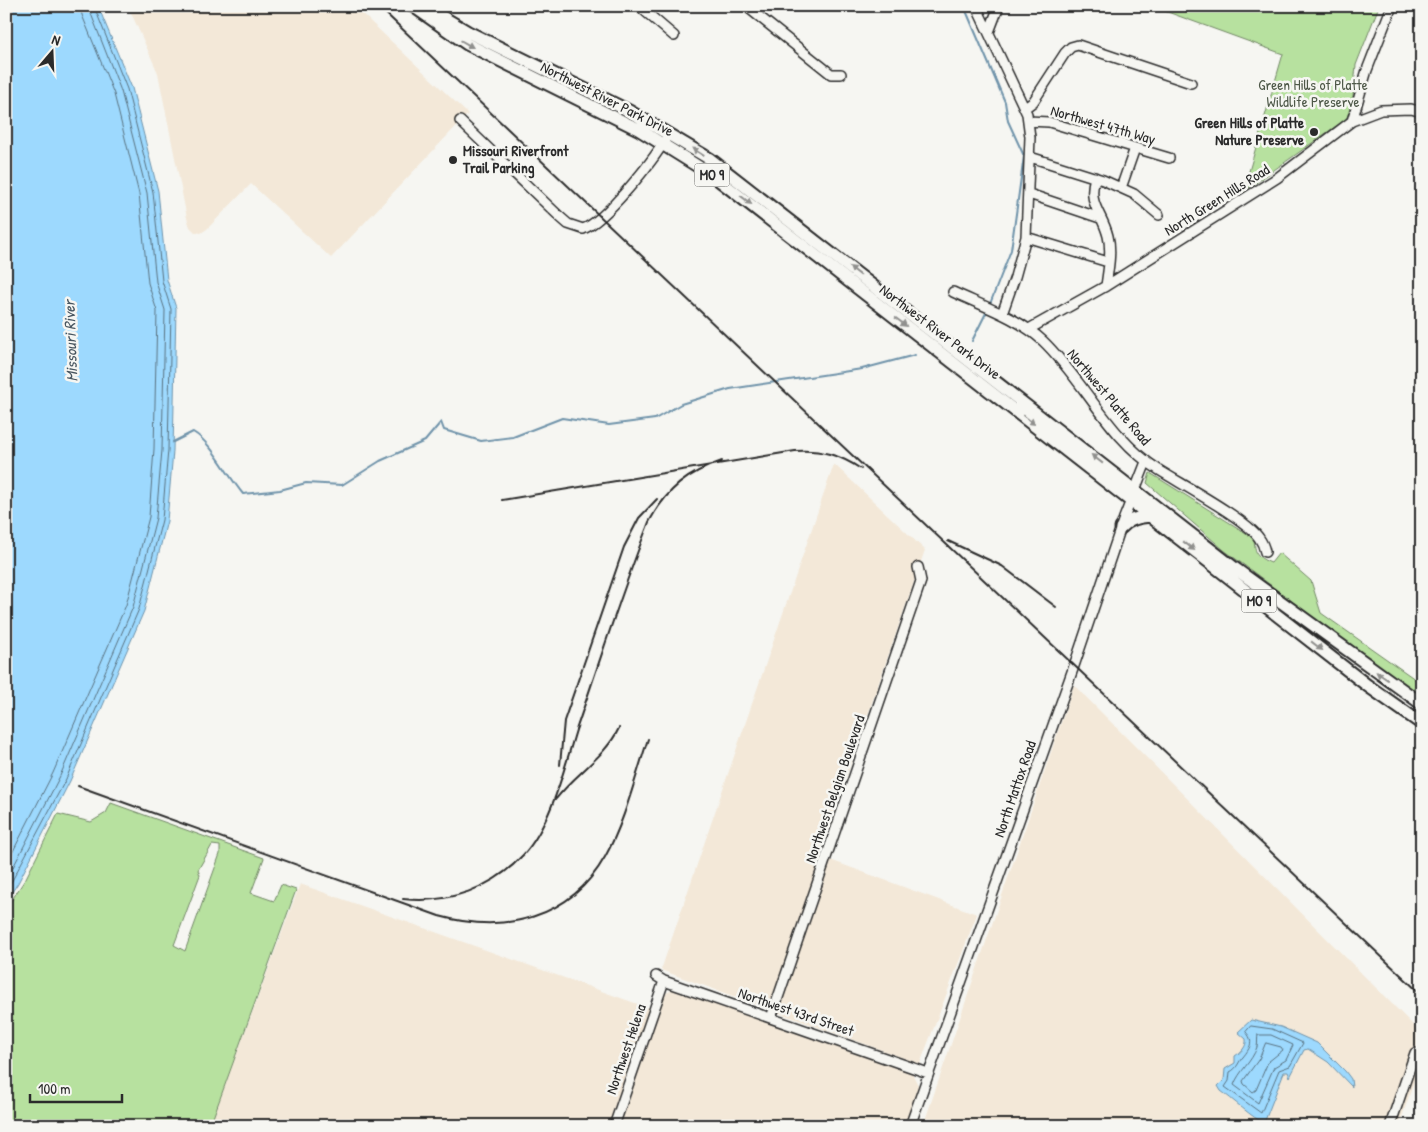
<svg xmlns="http://www.w3.org/2000/svg" width="1428" height="1132" font-family="'Patrick Hand',sans-serif">
  <style>
    .built { fill: #f3e8d8 }
    .green { fill: #b7e19f; stroke: #718665; fill-rule: evenodd }
    .water { fill: #9dd9fe; stroke: #6f93aa }
    .lines { fill: none; stroke-linecap: round; stroke-linejoin: round }
    .shore { stroke: #59717f; stroke-width: 1 }
    .stream { stroke: #6f93aa; stroke-width: 2 }
    .minor-casing { stroke: #2b2b2b; stroke-width: 12 }
    .major-casing { stroke: #2b2b2b; stroke-width: 15 }
    .minor { stroke: #f6f6f2; stroke-width: 9 }
    .major { stroke: #f6f6f2; stroke-width: 11 }
    .rail { stroke: #2b2b2b; stroke-width: 2 }
    .oneway { fill: #90908e }
    .poi-dot { fill: #2b2b2b; stroke: #f6f6f2; stroke-width: 2 }
    .labels { text-anchor: middle; stroke-width: 5; stroke-linejoin: round; paint-order: stroke }
    .shield { fill: #f6f6f2; stroke: #686867; stroke-width: 1 }
    .shield-label { font-size: 14px; font-weight: bold; fill: #2b2b2b }
    .park-label { font-size: 15px; fill: #4e5848; stroke: #f6f6f2 }
    .street-label { font-size: 15px; fill: #2b2b2b; stroke: #f6f6f2 }
    .poi-label { font-size: 15px; font-weight: bold; fill: #2b2b2b; stroke: #f6f6f2; text-anchor: end }
    .water-label { font-size: 16px; font-style: italic; fill: #485660; stroke: #f6f6f2 }
  </style>
  <rect width="100%" height="100%" fill="#f6f6f2"/>
  <filter id="ink" filterUnits="userSpaceOnUse"><feTurbulence type="fractalNoise" baseFrequency=".02" numOctaves="2"/><feDisplacementMap in="SourceGraphic" scale="10" xChannelSelector="R" yChannelSelector="G"/><feConvolveMatrix kernelMatrix="1 2 1 2 8 2 1 2 1" color-interpolation-filters="sRGB"/></filter>
  <g filter="url(#ink)">
    <!-- built -->
    <path class="built" d="M 128,6 L 354,6 L 468,114 L 331,258 L 251,184 L 207,229 L 201,233 L 195,232 L 190,227 L 187,218 L 158,73 Z
      M 834,464 L 925,550 L 818,858 L 833,861 L 977,914 L 920,1064 L 661,970 Z
      M 1074,685 L 1422,1034 L 1422,1058 L 1399,1126 L 923,1126 Z
      M 300,884 L 649,1008 L 608,1126 L 210,1126 Z
      M 673,989 L 912,1073 L 918,1085 L 905,1126 L 619,1126 L 665,994 Z"/>
    <!-- green -->
    <path class="green" d="M 1151,6 L 1379,6 L 1356,65 L 1352,107 L 1346,119 L 1243,192 L 1283,54 Z
      M 1150,473 L 1254,538 C 1255,553 1256,557 1271,563 L 1279,553 L 1311,581 L 1321,613 L 1422,684 L 1422,697 L 1367,658 L 1224,550 L 1147,483 Z
      M 111,803 L 264,858 L 251,893 L 274,901 L 281,885 L 296,890 L 210,1126 L 6,1126 L 6,909 L 26,878 L 58,814 L 91,822 L 106,813 ZM 212,845 L 220,846 L 220,854 L 185,951 L 174,945 L 200,875 L 198,870 Z"/>
    <!-- water -->
    <path class="water" d="M 6,6 L 98,6 L 132,88 L 158,191 L 167,280 L 176,308 L 173,451 L 167,521 L 144,611 L 70,781 L 18,883 L 6,901 Z
      M 1251,1020 L 1281,1027 L 1317,1043 L 1345,1071 L 1351,1079 L 1352,1087 L 1328,1062 L 1308,1049 L 1304,1050 L 1290,1077 L 1288,1072 L 1284,1072 L 1264,1123 C 1254,1119 1231,1098 1221,1091 L 1218,1086 L 1224,1080 L 1225,1069 L 1235,1063 L 1235,1056 C 1241,1052 1247,1047 1246,1039 L 1238,1032 Z"/>
    <g class="lines">
      <!-- shore -->
      <path class="shore" d="M 6,865 L 53,773 L 126,605 L 149,517 L 154,449 L 157,311 L 148,283 L 139,194 L 114,94 L 82,15 L 80,6
        M 6,881 L 60,776 L 133,607 L 156,518 L 162,450 L 165,310 L 156,282 L 147,193 L 121,91 L 88,6
        M 6,892 L 66,779 L 139,609 L 162,520 L 168,450 L 171,309 L 162,281 L 153,192 L 127,89 L 94,6
        M 1251,1026 L 1272,1029 L 1303,1043 L 1290,1066 L 1279,1070 L 1261,1113 L 1225,1087 L 1229,1081 L 1230,1072 C 1238,1068 1238,1062 1243,1057 C 1251,1047 1254,1041 1246,1032 Z
        M 1258,1035 L 1271,1035 L 1293,1045 L 1286,1060 L 1274,1067 L 1258,1103 L 1234,1085 C 1239,1071 1252,1062 1257,1047 C 1258,1043 1257,1039 1258,1035 Z
        M 1266,1043 L 1281,1047 L 1283,1050 L 1268,1062 L 1256,1090 L 1253,1092 L 1244,1084 L 1243,1081 L 1259,1059 Z"/>
      <!-- stream -->
      <path class="stream" d="M 964,6 L 1005,102 L 1008,121 L 1024,156 L 1011,250 L 990,304
        M 972,341 L 987,311
        M 173,442 L 193,432 C 212,443 227,475 243,494 L 280,490 L 306,483 L 342,485 L 380,461 L 425,441 L 441,422 L 444,430 L 481,441 L 513,437 L 562,418 L 609,425 L 655,419 L 681,404 L 730,389 L 862,369 L 915,355"/>
      <defs>
        <path id="minor" d="M 639,6 L 674,36
          M 746,6 L 831,74 L 841,74
          M 976,6 L 1027,114 L 1030,137 L 1026,237 L 1015,277 L 1002,314
          M 989,32 L 999,6
          M 1025,108 L 1033,102 L 1065,53 L 1071,47 L 1078,45 L 1191,83
          M 460,121 L 560,217 L 568,224 L 583,229 C 605,221 653,161 665,140
          M 1028,121 L 1049,122 L 1169,158
          M 1352,121 L 1367,70 L 1392,6
          M 1030,157 L 1103,180 L 1134,194 L 1159,215
          M 1095,177 C 1087,205 1102,212 1108,236 C 1112,251 1108,271 1106,286
          M 1121,188 L 1135,148
          M 1029,194 L 1100,218
          M 1026,237 L 1108,262
          M 953,292 C 983,306 1019,318 1043,341 C 1084,380 1109,439 1159,470 C 1181,484 1246,519 1259,538 C 1262,542 1264,547 1265,552
          M 1029,329 L 1106,286 L 1277,178 L 1352,121 L 1381,110 L 1411,109 L 1422,112
          M 656,976 L 664,981 L 928,1073
          M 771,1018 L 921,581 L 918,567
          M 614,1126 L 664,981
          M 910,1126 L 1073,669 L 1124,518 L 1146,462
          M 1390,1126 L 1415,1053"/>
        <path id="major" d="M 413,6 L 467,44 L 638,129 L 715,177 L 1368,686 L 1422,724
          M 424,6 L 468,32 L 629,111 L 710,159 L 1237,570 L 1422,704
          M 1121,528 C 1129,519 1139,517 1151,516"/>
      </defs>
      <!-- minor casing -->
      <use href="#minor" class="minor-casing"/>
      <!-- major casing -->
      <use href="#major" class="major-casing"/>
      <!-- minor -->
      <use href="#minor" class="minor"/>
      <!-- major -->
      <use href="#major" class="major"/>
      <!-- rail -->
      <path class="rail" d="M 378,6 L 1422,995
        M 502,500 L 795,451 C 820,449 840,455 861,469
        M 948,541 L 1002,566 L 1056,607
        M 560,765 L 564,721 L 624,547 L 639,518 L 657,499
        M 78,786 L 439,916 C 504,934 570,919 605,857 C 625,821 635,778 648,739
        M 556,799 C 575,774 606,756 619,728
        M 403,899 C 448,904 492,889 523,855 C 551,825 564,769 576,730 C 600,661 622,590 649,522 C 667,489 687,473 722,461"/>
    </g>
    <!-- one-way arrows -->
    <defs><path id="oneway-solid" d="M-6-.8H1V-3.2L6.5 0L1 3.2V.8H-6Z" transform="scale(1.25)"/></defs>
    <g class="oneway">
      <use href="#oneway-solid" transform="translate(467 44) rotate(30)"/>
      <use href="#oneway-solid" transform="translate(698 152) rotate(-147)"/>
      <use href="#oneway-solid" transform="translate(746 200) rotate(38)"/>
      <use href="#oneway-solid" transform="translate(855 271) rotate(-142)"/>
      <use href="#oneway-solid" transform="translate(901 322) rotate(37)"/>
      <use href="#oneway-solid" transform="translate(1029 420) rotate(38)"/>
      <use href="#oneway-solid" transform="translate(1097 459) rotate(-142)"/>
      <use href="#oneway-solid" transform="translate(1189 546) rotate(38)"/>
      <use href="#oneway-solid" transform="translate(1317 646) rotate(38)"/>
      <use href="#oneway-solid" transform="translate(1382 676) rotate(-145)"/>
    </g>
  </g>
  <!-- markers -->
  <g class="poi-dot">
    <circle cx="1314" cy="132" r="5"/>
    <circle cx="453" cy="160" r="5"/>
  </g>
  <g class="labels">
    <!-- shield labels -->
    <g class="shield">
      <rect x="694.5" y="163.5" width="35" height="23" rx="4"/>
      <rect x="1241.5" y="589.5" width="35" height="23" rx="4"/>
    </g>
    <g class="shield-label">
      <text x="712" y="180">MO 9</text>
      <text x="1259" y="606">MO 9</text>
    </g>
    <!-- park labels -->
    <g class="park-label">
      <text x="1313" y="90">Green Hills of Platte<tspan x="1313" dy="17">Wildlife Preserve</tspan></text>
    </g>
    <!-- street labels -->
    <g class="street-label">
      <text transform="translate(607 99) rotate(27)" y="5">Northwest River Park Drive</text>
      <text transform="translate(1103 125) rotate(16)" y="5">Northwest 47th Way</text>
      <text transform="translate(1217 200) rotate(-32)" y="5">North Green Hills Road</text>
      <text transform="translate(940 332) rotate(37)" y="5">Northwest River Park Drive</text>
      <text transform="translate(1109 397) rotate(50)" y="5">Northwest Platte Road</text>
      <text transform="translate(835 789) rotate(-71)" y="5">Northwest Belgian Boulevard</text>
      <text transform="translate(1015 789) rotate(-71)" y="5">North Mattox Road</text>
      <text transform="translate(796 1012) rotate(19)" y="5">Northwest 43rd Street</text>
      <text transform="translate(626 1049) rotate(-71)" y="5">Northwest Helena</text>
    </g>
    <!-- poi labels -->
    <g class="poi-label">
      <text x="1304" y="128">Green Hills of Platte<tspan x="1304" dy="17">Nature Preserve</tspan></text>
      <text x="463" y="156" text-anchor="start">Missouri Riverfront<tspan x="463" dy="17">Trail Parking</tspan></text>
    </g>
    <!-- water labels -->
    <g class="water-label">
      <text transform="translate(70 341) rotate(-92)" y="6">Missouri River</text>
    </g>
  </g>
  <!-- margin -->
  <rect width="1428" height="1132" fill="none" stroke="#f6f6f2" stroke-width="25"/>
  <rect x="12" y="12" width="1403" height="1107" fill="none" stroke="#2b2b2b" stroke-width="2" filter="url(#ink)"/>
  <!-- north arrow -->
  <g transform="translate(52 52) rotate(19)" stroke="#f6f6f2" stroke-width="4" paint-order="stroke">
  <path d="M0-4L9 19L0 12L-9 19Z" fill="#2b2b2b"/>
  <text y="-8" font-size="14" font-weight="bold" text-anchor="middle" fill="#2b2b2b">N</text>
  </g>
  <!-- scale -->
  <path d="M30 1094v8h92v-8" fill="none" stroke="#2b2b2b" stroke-width="2.5"/>
  <text x="38" y="1094" font-size="15" fill="#2b2b2b" stroke="#f6f6f2" stroke-width="4" paint-order="stroke">100 m</text>
</svg>
